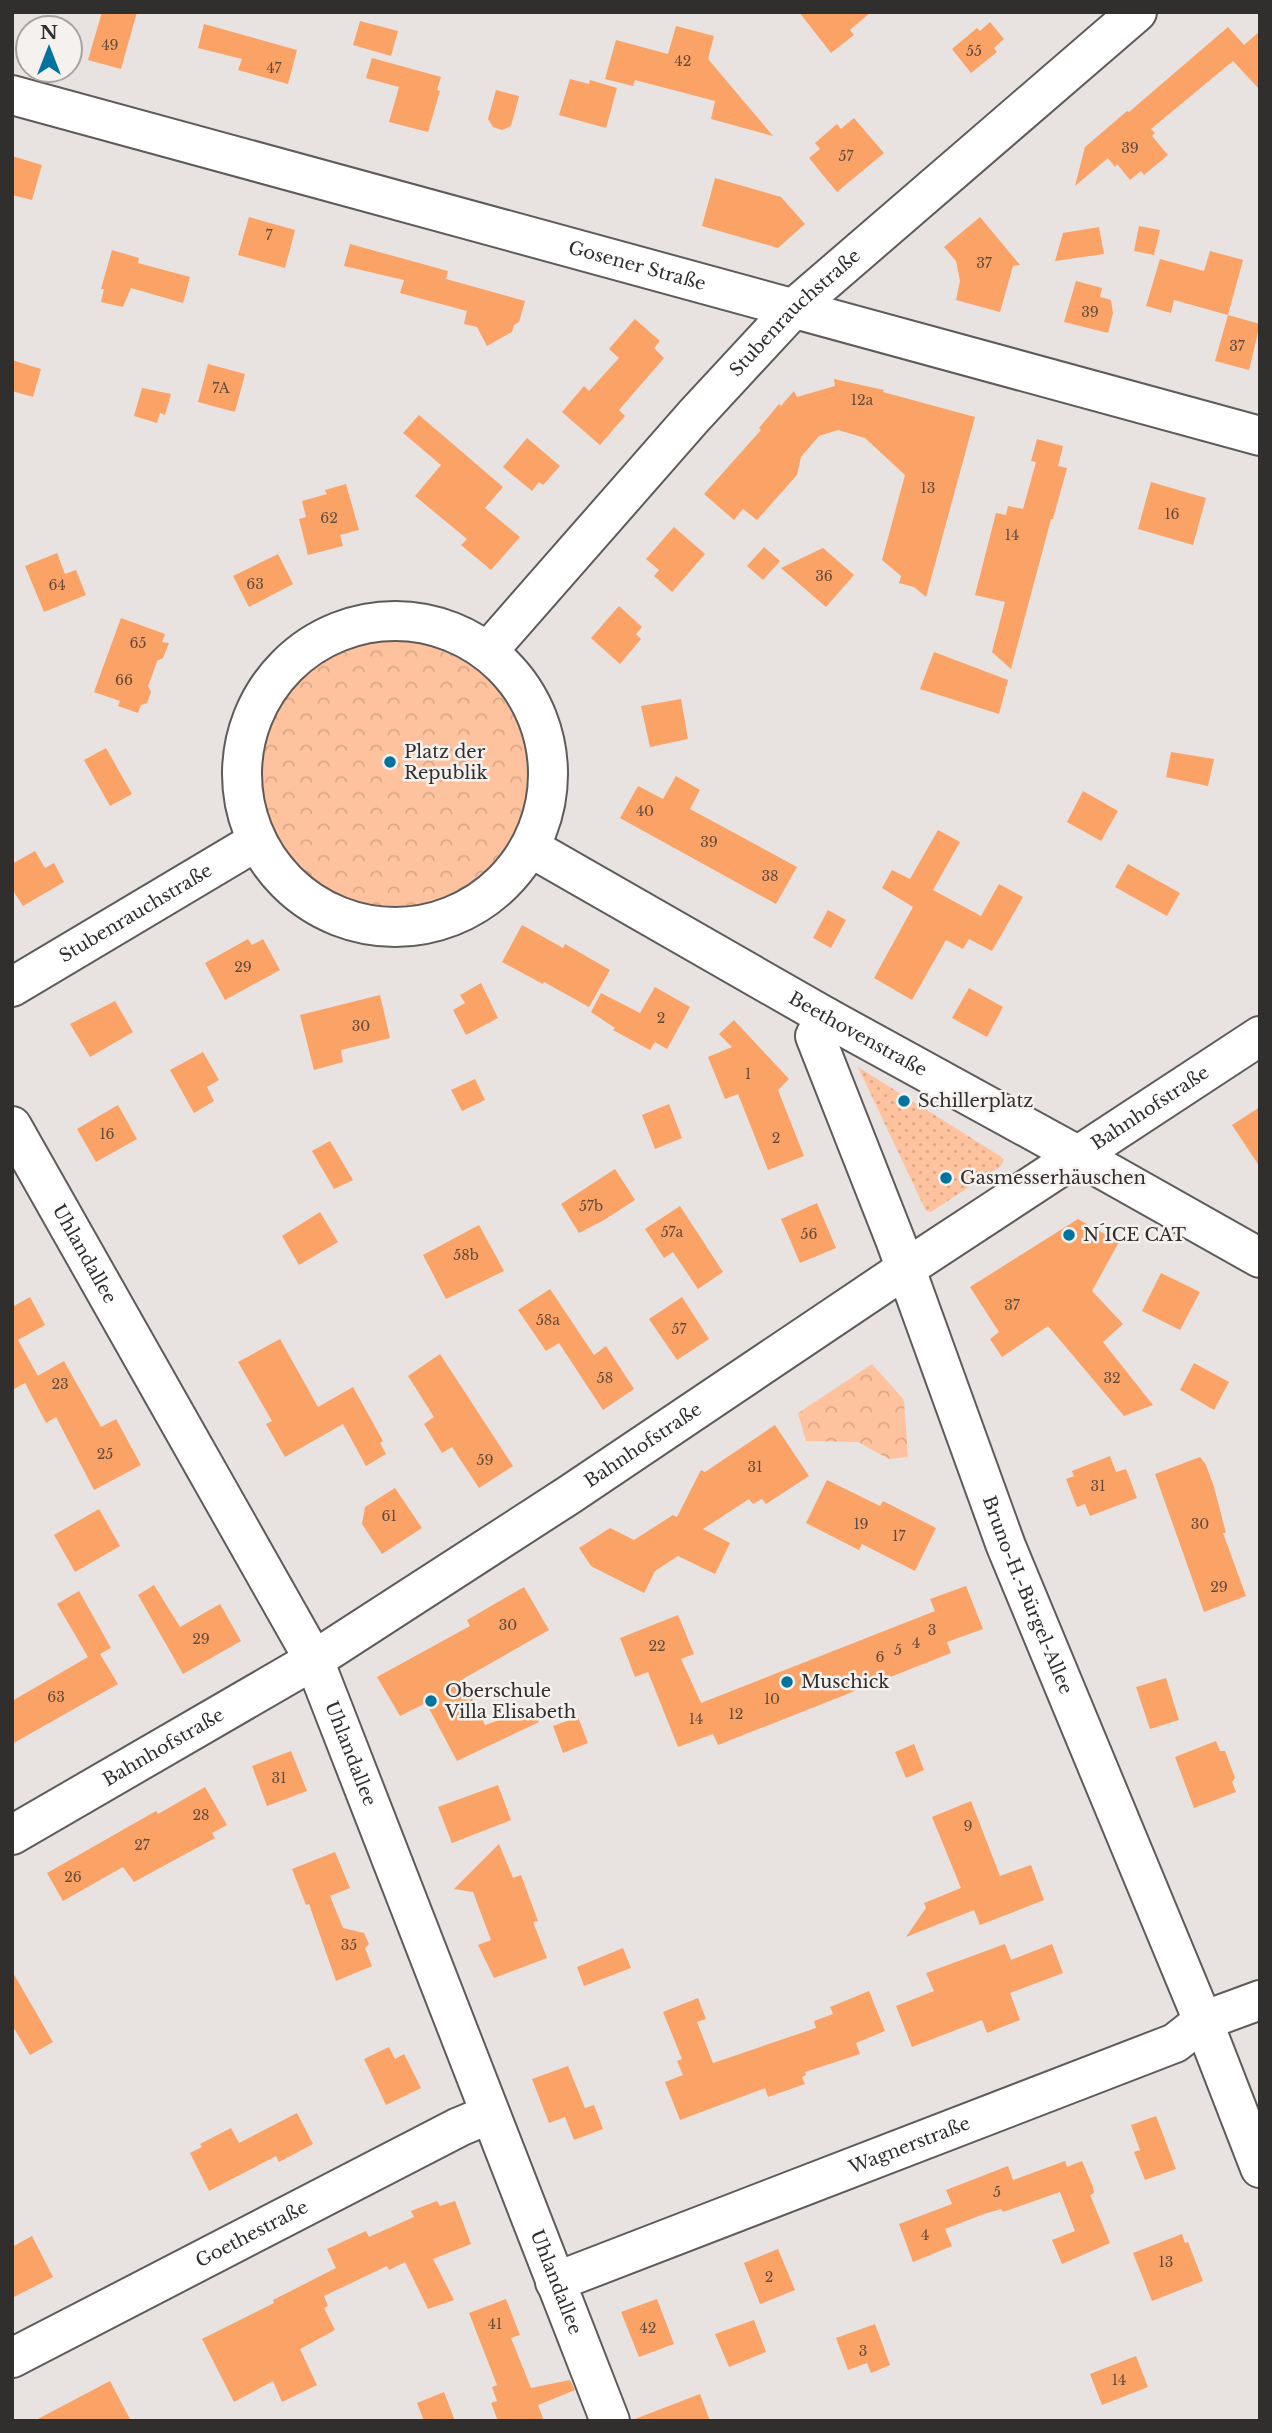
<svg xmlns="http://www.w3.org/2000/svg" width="1272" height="2433" font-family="'Libre Baskerville',serif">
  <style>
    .grass { fill: url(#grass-dots) }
    .park { fill: url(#park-crowns) }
    .building { fill: #fba267 }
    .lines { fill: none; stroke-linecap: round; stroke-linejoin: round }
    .minor-casing { stroke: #5e5b58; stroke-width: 42 }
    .minor { stroke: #fff; stroke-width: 38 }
    .poi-dot { fill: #00739e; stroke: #f5f1ee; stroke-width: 2.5 }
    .labels { text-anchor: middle; stroke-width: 5; stroke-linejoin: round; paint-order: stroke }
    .number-label { font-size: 14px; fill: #644c3c }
    .street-label { font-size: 18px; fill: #312f2e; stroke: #f5f1ee }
    .poi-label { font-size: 18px; fill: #312f2e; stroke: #f5f1ee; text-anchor: start }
  </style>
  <defs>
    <pattern id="grass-dots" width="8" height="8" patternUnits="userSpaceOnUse" patternTransform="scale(1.75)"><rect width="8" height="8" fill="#fec39e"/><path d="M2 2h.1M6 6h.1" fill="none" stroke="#daa888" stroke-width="1.8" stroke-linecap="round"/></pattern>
    <pattern id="park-crowns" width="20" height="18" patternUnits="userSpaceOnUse" patternTransform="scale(1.75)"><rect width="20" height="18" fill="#fec39e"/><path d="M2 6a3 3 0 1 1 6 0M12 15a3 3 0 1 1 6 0" fill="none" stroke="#daa888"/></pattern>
  </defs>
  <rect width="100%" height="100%" fill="#e8e3e1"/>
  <!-- grass -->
  <path class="grass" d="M 858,1067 L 1000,1156 L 1004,1160 L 1001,1166 L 931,1212 L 926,1211 Z"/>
  <!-- park -->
  <path class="park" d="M254 773a138 138 0 1 1 276 0a138 138 0 1 1-276 0Z
    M 872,1364 L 904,1400 L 908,1457 L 889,1459 L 858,1442 L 806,1441 L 798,1413 Z"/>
  <!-- building -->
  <path class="building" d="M 102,12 L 137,12 L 121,69 L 88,60 Z
    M 799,12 L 871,12 L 850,30 L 854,35 L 831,53 Z
    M 360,21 L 398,31 L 391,56 L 353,45 Z
    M 990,22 L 1004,39 L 994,48 L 997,52 L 971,73 L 952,49 L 977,28 L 980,31 Z
    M 204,24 L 297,50 L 288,84 L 238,70 L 242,59 L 198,48 Z
    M 676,26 L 714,36 L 708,59 L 773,136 L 711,119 L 715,101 L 635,80 L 633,86 L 605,79 L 616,40 L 668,54 Z
    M 1228,27 L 1244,45 L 1260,31 L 1260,90 L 1233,61 L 1151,129 L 1155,133 L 1152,136 L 1168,155 L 1144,175 L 1141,171 L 1130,180 L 1117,164 L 1115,167 L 1108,158 L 1075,186 L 1085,147 L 1127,111 L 1129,112 Z
    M 372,58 L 441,77 L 437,90 L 440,91 L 428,132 L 389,122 L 399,87 L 366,78 Z
    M 570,79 L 589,84 L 590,80 L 617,88 L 606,128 L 559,115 Z
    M 496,90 L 519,96 L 511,126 L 502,130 L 493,127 L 488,119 Z
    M 854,118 L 884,153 L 837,192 L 809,158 L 820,149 L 815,143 L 837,124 L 841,129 Z
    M 12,156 L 42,165 L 32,200 L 12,195 Z
    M 715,178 L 781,197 L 805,224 L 778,248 L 702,226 Z
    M 249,217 L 295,230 L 285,268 L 238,255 Z
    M 980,217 L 1020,265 L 1013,266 L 1000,312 L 956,300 L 960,281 L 956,261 L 944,247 Z
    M 1139,226 L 1160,230 L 1154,255 L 1134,251 Z
    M 1099,227 L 1104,254 L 1055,261 L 1063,233 Z
    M 350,244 L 448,271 L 446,279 L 525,301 L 519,322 L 514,325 L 512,332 L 487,346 L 477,327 L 464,324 L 467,311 L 400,293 L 404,280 L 344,266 Z
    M 112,250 L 139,258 L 138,263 L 190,277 L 183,303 L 131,288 L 123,307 L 101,302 L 104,289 L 101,289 Z
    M 1210,251 L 1243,260 L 1228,315 L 1174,300 L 1171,313 L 1146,306 L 1160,259 L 1204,271 Z
    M 1076,281 L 1102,288 L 1100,297 L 1111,300 L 1113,313 L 1108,333 L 1064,322 Z
    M 1228,315 L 1260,324 L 1249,370 L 1215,361 Z
    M 635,319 L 660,341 L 654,348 L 664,358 L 619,410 L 625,416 L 600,445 L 562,412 L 584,386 L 589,391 L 619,358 L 609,349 Z
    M 12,360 L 41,369 L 33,397 L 12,391 Z
    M 208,364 L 245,374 L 235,412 L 198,402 Z
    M 834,379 L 884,390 L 883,392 L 975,417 L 926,597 L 914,587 L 899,583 L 901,576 L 882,560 L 905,475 L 865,438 L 838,430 L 819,436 L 801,457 L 797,475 L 757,520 L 743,509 L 734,520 L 704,494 L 761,430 L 759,428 L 779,404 L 781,406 L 794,391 L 797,397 L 835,386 Z
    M 142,388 L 171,394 L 165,415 L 160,413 L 157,423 L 134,416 Z
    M 419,415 L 503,487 L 485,508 L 520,537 L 491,570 L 461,545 L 467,539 L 415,496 L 441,465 L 403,433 Z
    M 527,438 L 560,466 L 543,485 L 539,482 L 532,491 L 503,467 Z
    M 1037,439 L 1063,446 L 1058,466 L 1067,468 L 1053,519 L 1051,519 L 1011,669 L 992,652 L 1005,602 L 975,595 L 996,513 L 1006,515 L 1008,506 L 1023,509 L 1036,462 L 1031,461 Z
    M 1151,482 L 1206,498 L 1193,545 L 1138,529 Z
    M 346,484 L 359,530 L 340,535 L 343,546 L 308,555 L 299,519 L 306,517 L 302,501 L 327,494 L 325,490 Z
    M 674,527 L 705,554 L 672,592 L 654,576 L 659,570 L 646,559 Z
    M 764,547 L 780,561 L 763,580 L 747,566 Z
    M 823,548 L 854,575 L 826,607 L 781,568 Z
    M 57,553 L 65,574 L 76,570 L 86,595 L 44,612 L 25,566 Z
    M 278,554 L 293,584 L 249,607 L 233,576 Z
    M 619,606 L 642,627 L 636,634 L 641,639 L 620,664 L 591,638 Z
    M 121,618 L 165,634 L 162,642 L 169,643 L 163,658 L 157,661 L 153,673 L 148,686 L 151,692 L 147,703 L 141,705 L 138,713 L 118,706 L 120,701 L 94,692 Z
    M 934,652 L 1008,680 L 999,714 L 920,689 Z
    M 681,699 L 688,739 L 650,747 L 641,706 Z
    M 106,748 L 132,794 L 110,806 L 84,760 Z
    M 1171,752 L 1214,759 L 1208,786 L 1166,777 Z
    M 676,776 L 700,790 L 690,809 L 797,867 L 776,904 L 620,818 L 638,786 L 663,799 Z
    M 1083,791 L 1118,811 L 1101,841 L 1067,822 Z
    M 938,830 L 960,842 L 933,890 L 981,916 L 999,884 L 1023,897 L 992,951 L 969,939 L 963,949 L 946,940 L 912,1000 L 874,978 L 913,907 L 882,888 L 892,870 L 910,879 Z
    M 35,851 L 45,868 L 54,863 L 64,882 L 23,906 L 12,889 L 12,864 Z
    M 1128,864 L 1180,893 L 1167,916 L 1115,887 Z
    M 828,910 L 846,920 L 831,948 L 813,938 Z
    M 522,925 L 563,948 L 565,944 L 610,970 L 589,1007 L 544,982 L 543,984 L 502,962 Z
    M 248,939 L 252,945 L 263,939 L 280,970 L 225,1000 L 205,963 Z
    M 481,983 L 498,1018 L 466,1035 L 453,1010 L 465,1003 L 460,995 Z
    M 655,987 L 690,1007 L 667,1049 L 655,1042 L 650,1050 L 613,1030 L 615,1028 L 591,1012 L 601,993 L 640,1013 Z
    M 969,988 L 1003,1007 L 987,1037 L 952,1018 Z
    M 380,995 L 390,1038 L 341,1050 L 343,1062 L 314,1070 L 300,1015 Z
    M 115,1001 L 133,1032 L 90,1057 L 70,1024 Z
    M 734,1020 L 789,1079 L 778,1090 L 804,1156 L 768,1170 L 738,1094 L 725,1099 L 708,1057 L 732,1047 L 719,1034 Z
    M 203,1052 L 219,1080 L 207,1087 L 214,1101 L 194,1113 L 170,1070 Z
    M 475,1079 L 485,1100 L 462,1111 L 451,1090 Z
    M 669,1104 L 682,1138 L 655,1149 L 642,1115 Z
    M 118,1105 L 137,1139 L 96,1162 L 77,1129 Z
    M 1260,1107 L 1260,1167 L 1232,1125 Z
    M 330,1141 L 353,1180 L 334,1189 L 312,1151 Z
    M 615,1169 L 635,1200 L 604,1220 L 579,1233 L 561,1204 Z
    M 817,1203 L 836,1248 L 800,1263 L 781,1219 Z
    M 680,1206 L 723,1272 L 698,1289 L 673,1252 L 664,1258 L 645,1229 Z
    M 320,1212 L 338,1242 L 299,1265 L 282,1236 Z
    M 1078,1219 L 1119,1242 L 1092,1291 L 1123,1324 L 1103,1342 L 1153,1405 L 1124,1416 L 1048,1326 L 1002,1357 L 990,1339 L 999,1332 L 970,1287 Z
    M 479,1225 L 504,1271 L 446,1299 L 423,1255 Z
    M 1161,1273 L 1200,1292 L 1180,1330 L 1142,1311 Z
    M 550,1289 L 594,1355 L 606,1346 L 634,1389 L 603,1410 L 559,1343 L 546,1351 L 518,1310 Z
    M 30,1297 L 45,1325 L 18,1340 L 38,1376 L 12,1390 L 12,1307 Z
    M 682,1297 L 709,1339 L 677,1360 L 649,1319 Z
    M 280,1339 L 318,1407 L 353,1387 L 383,1441 L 380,1443 L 386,1454 L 366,1466 L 343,1424 L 285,1457 L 266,1424 L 272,1421 L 238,1362 Z
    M 440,1354 L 513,1466 L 479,1488 L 452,1447 L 442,1453 L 424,1424 L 434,1417 L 408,1376 Z
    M 64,1361 L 101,1427 L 116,1419 L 141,1465 L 94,1490 L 56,1417 L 46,1423 L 25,1383 Z
    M 1194,1363 L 1229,1382 L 1214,1410 L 1180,1390 Z
    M 775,1425 L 809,1476 L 766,1504 L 762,1499 L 753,1504 L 749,1499 L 703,1529 L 730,1543 L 715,1574 L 678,1556 L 655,1571 L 644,1593 L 591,1566 L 579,1548 L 610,1528 L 634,1540 L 673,1515 L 677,1517 L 701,1470 L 705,1472 Z
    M 1110,1456 L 1116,1472 L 1126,1469 L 1137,1498 L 1090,1516 L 1085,1504 L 1077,1507 L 1066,1479 L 1074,1476 L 1072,1471 Z
    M 1200,1457 L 1206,1465 L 1214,1487 L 1226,1533 L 1223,1533 L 1246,1596 L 1204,1612 L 1155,1474 Z
    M 827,1480 L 880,1506 L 883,1501 L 936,1528 L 915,1571 L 862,1544 L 859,1550 L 806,1523 Z
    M 395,1488 L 422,1528 L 382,1554 L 362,1524 L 365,1507 Z
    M 99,1509 L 120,1546 L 75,1572 L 54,1535 Z
    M 154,1585 L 180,1627 L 220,1604 L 241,1641 L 183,1674 L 138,1595 Z
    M 966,1586 L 983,1629 L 947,1642 L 951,1653 L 718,1745 L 713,1734 L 678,1747 L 648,1672 L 635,1677 L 620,1638 L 678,1615 L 694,1654 L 681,1659 L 701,1703 L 935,1611 L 930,1599 Z
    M 524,1587 L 549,1630 L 463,1679 L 485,1725 L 533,1708 L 539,1722 L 457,1761 L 426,1703 L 400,1716 L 377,1677 L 470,1626 L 467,1620 Z
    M 79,1591 L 111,1648 L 100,1654 L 118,1684 L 12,1744 L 12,1701 L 88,1657 L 57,1604 Z
    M 1166,1678 L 1179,1720 L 1150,1729 L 1136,1687 Z
    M 578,1717 L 588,1743 L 563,1753 L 553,1726 Z
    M 1216,1741 L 1220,1751 L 1225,1751 L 1235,1778 L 1232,1782 L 1236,1792 L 1194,1808 L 1175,1757 Z
    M 914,1744 L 924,1770 L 906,1778 L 895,1752 Z
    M 291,1751 L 307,1791 L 267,1806 L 252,1766 Z
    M 498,1785 L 511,1820 L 452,1843 L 438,1807 Z
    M 205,1787 L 227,1825 L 212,1833 L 215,1838 L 134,1882 L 123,1867 L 63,1901 L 47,1873 L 156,1811 L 158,1814 Z
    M 971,1801 L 1000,1876 L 1031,1865 L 1044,1900 L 980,1925 L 974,1910 L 906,1937 L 926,1908 L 924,1903 L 961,1888 L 932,1817 Z
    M 499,1844 L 513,1878 L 521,1875 L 538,1921 L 533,1922 L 547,1958 L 494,1978 L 478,1945 L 491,1940 L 473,1892 L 454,1889 Z
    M 335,1852 L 350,1888 L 330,1896 L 343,1928 L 364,1933 L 369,1944 L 365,1948 L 372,1966 L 336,1981 L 309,1904 L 306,1905 L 292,1869 Z
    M 1005,1944 L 1011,1960 L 1052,1944 L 1063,1973 L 1010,1993 L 1020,2020 L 987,2033 L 982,2020 L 912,2047 L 896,2006 L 934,1991 L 926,1973 Z
    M 623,1948 L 631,1968 L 584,1986 L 577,1967 Z
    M 12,1971 L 53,2042 L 30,2055 L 12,2025 Z
    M 869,1991 L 885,2031 L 856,2043 L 860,2054 L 805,2072 L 806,2075 L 802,2077 L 805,2084 L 768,2097 L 765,2088 L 680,2120 L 665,2082 L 683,2075 L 677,2061 L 682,2059 L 663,2012 L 698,1998 L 706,2019 L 697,2022 L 713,2063 L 816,2028 L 814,2021 L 833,2014 L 830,2007 Z
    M 389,2047 L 395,2059 L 404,2054 L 421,2088 L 386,2105 L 364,2059 Z
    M 568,2066 L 585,2108 L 594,2105 L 603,2129 L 574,2140 L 565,2117 L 549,2123 L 532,2079 Z
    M 297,2113 L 313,2144 L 279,2162 L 276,2156 L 209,2191 L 190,2153 L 202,2147 L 200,2144 L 231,2128 L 239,2143 Z
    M 1156,2116 L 1176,2169 L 1145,2180 L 1134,2152 L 1140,2150 L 1131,2125 Z
    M 1065,2161 L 1067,2167 L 1082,2161 L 1093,2187 L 1094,2193 L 1090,2195 L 1110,2243 L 1062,2264 L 1052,2240 L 1075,2231 L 1060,2192 L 1003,2212 L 1001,2209 L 984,2214 L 945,2229 L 952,2246 L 913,2262 L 899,2224 L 952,2204 L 946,2190 L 1008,2166 L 1013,2180 Z
    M 437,2201 L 440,2206 L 455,2201 L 471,2244 L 433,2259 L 454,2300 L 428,2309 L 405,2262 L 389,2270 L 387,2266 L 324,2296 L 328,2306 L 324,2308 L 335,2330 L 300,2349 L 317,2385 L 282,2402 L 273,2381 L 234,2402 L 202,2339 L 274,2303 L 273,2300 L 336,2268 L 327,2249 L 366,2231 L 369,2237 L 414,2217 L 411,2211 Z
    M 1182,2234 L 1185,2243 L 1188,2242 L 1203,2281 L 1152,2301 L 1133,2253 Z
    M 32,2236 L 53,2277 L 12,2298 L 12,2247 Z
    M 778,2249 L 795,2290 L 760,2304 L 744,2263 Z
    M 506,2299 L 520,2335 L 511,2338 L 531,2388 L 570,2380 L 575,2390 L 538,2405 L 544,2421 L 498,2421 L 491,2403 L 497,2401 L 492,2387 L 497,2385 L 469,2313 Z
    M 657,2299 L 674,2344 L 639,2357 L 621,2312 Z
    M 754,2320 L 766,2352 L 729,2367 L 715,2334 Z
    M 875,2324 L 890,2365 L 871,2373 L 867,2363 L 848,2370 L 836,2338 Z
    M 1136,2356 L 1148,2387 L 1102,2405 L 1090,2374 Z
    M 110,2381 L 131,2421 L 34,2421 Z
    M 444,2392 L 455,2421 L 424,2421 L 417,2403 Z
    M 700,2394 L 710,2421 L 635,2421 L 635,2419 Z"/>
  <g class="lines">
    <defs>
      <g id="minor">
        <path id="s1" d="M 12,95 L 1260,436"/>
        <circle cx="395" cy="774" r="153"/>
        <path id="s2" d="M 488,651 L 694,416 L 794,308 L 1137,12"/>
        <path id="s3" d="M 531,848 L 826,1017 L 1079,1156 L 1260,1258"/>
        <path id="s4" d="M 12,987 L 257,841"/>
        <path id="s5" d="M 826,1017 L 815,1036 L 896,1242 L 1006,1546 L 1203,2021 L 1260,2168"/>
        <path id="s6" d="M 12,1126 L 314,1660 L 610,2421"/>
        <path id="s7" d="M 12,1835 L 314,1660 L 569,1495 L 905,1269 L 1260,1036"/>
        <path id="s8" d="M 555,2282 L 1175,2043 L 1203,2021 L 1260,2000"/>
        <path id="s9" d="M 12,2358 L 459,2127 L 490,2114"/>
      </g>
    </defs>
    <!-- minor casing -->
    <use href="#minor" class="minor-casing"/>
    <!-- minor -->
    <use href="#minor" class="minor"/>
  </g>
  <!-- markers -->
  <g class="poi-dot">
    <circle cx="390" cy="762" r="7"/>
    <circle cx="904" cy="1101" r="7"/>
    <circle cx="946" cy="1178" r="7"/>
    <circle cx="1069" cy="1235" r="7"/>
    <circle cx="787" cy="1682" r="7"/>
    <circle cx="431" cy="1701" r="7"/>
  </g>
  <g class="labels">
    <!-- number labels -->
    <g class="number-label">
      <text x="110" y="50">49</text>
      <text x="974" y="56">55</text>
      <text x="683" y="66">42</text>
      <text x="274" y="73">47</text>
      <text x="1130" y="153">39</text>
      <text x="846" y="161">57</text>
      <text x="269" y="240">7</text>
      <text x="984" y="268">37</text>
      <text x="1090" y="317">39</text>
      <text x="1237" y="351">37</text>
      <text x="221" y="393">7A</text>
      <text x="862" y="405">12a</text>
      <text x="928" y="493">13</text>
      <text x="1172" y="519">16</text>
      <text x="329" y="523">62</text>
      <text x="1012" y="540">14</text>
      <text x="824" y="581">36</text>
      <text x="255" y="589">63</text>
      <text x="57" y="590">64</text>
      <text x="138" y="648">65</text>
      <text x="124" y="685">66</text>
      <text x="645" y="816">40</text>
      <text x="709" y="847">39</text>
      <text x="770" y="881">38</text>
      <text x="243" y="972">29</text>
      <text x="661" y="1023">2</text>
      <text x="361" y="1031">30</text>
      <text x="748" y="1079">1</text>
      <text x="107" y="1139">16</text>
      <text x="776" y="1143">2</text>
      <text x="591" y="1211">57b</text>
      <text x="672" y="1237">57a</text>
      <text x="809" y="1239">56</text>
      <text x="466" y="1260">58b</text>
      <text x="1012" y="1310">37</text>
      <text x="548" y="1325">58a</text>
      <text x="679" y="1334">57</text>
      <text x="605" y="1383">58</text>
      <text x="1112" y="1383">32</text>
      <text x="60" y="1389">23</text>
      <text x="105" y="1459">25</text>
      <text x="485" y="1465">59</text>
      <text x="755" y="1472">31</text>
      <text x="1098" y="1491">31</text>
      <text x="389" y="1521">61</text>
      <text x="861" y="1529">19</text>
      <text x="1200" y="1529">30</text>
      <text x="899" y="1541">17</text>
      <text x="1219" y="1592">29</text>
      <text x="508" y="1630">30</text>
      <text x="932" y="1635">3</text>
      <text x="201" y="1644">29</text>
      <text x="916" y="1648">4</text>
      <text x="657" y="1651">22</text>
      <text x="898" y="1655">5</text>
      <text x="880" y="1662">6</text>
      <text x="56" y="1702">63</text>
      <text x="772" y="1704">10</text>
      <text x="736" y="1719">12</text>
      <text x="696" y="1724">14</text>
      <text x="279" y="1783">31</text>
      <text x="201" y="1820">28</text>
      <text x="968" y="1831">9</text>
      <text x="142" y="1850">27</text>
      <text x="73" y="1882">26</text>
      <text x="349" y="1950">35</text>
      <text x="997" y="2197">5</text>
      <text x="925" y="2240">4</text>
      <text x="1166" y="2267">13</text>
      <text x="769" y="2282">2</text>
      <text x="495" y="2329">41</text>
      <text x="648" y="2333">42</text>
      <text x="863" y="2356">3</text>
      <text x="1119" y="2385">14</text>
    </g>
    <!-- street labels -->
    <g class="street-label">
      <text dy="6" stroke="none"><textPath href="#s1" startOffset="648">Gosener Straße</textPath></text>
      <text dy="6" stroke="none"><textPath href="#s2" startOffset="457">Stubenrauchstraße</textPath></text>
      <text dy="6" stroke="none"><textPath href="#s4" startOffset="144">Stubenrauchstraße</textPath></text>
      <text dy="6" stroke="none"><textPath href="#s3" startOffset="376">Beethovenstraße</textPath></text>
      <text dy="6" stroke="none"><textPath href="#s7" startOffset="1351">Bahnhofstraße</textPath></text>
      <text dy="6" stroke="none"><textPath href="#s6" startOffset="147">Uhlandallee</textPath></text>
      <text dy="6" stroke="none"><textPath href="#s7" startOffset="742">Bahnhofstraße</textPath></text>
      <text dy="6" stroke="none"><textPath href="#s5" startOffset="620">Bruno-H.-Bürgel-Allee</textPath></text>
      <text dy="6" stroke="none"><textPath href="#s7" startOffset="175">Bahnhofstraße</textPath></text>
      <text dy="6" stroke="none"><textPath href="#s6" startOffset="714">Uhlandallee</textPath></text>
      <text dy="6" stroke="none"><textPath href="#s8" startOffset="380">Wagnerstraße</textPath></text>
      <text dy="6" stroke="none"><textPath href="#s9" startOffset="270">Goethestraße</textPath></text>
      <text dy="6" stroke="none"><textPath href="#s6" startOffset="1281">Uhlandallee</textPath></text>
    </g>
    <!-- poi labels -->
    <g class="poi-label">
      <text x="404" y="758">Platz der<tspan x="404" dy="21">Republik</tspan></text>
      <text x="918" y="1107">Schillerplatz</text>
      <text x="960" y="1184">Gasmesserhäuschen</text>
      <text x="1083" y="1241">N´ICE CAT</text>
      <text x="801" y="1688">Muschick</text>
      <text x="445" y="1697">Oberschule<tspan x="445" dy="21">Villa Elisabeth</tspan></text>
    </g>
  </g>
  <!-- border -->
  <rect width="1272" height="2433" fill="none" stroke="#312f2e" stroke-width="28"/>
  <!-- north arrow -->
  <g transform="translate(49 49)"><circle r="33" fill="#f5f1ee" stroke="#a7a3a1" stroke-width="2"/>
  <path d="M0-5L12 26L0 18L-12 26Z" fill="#00739e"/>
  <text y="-10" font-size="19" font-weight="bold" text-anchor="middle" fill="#312f2e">N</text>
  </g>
</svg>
